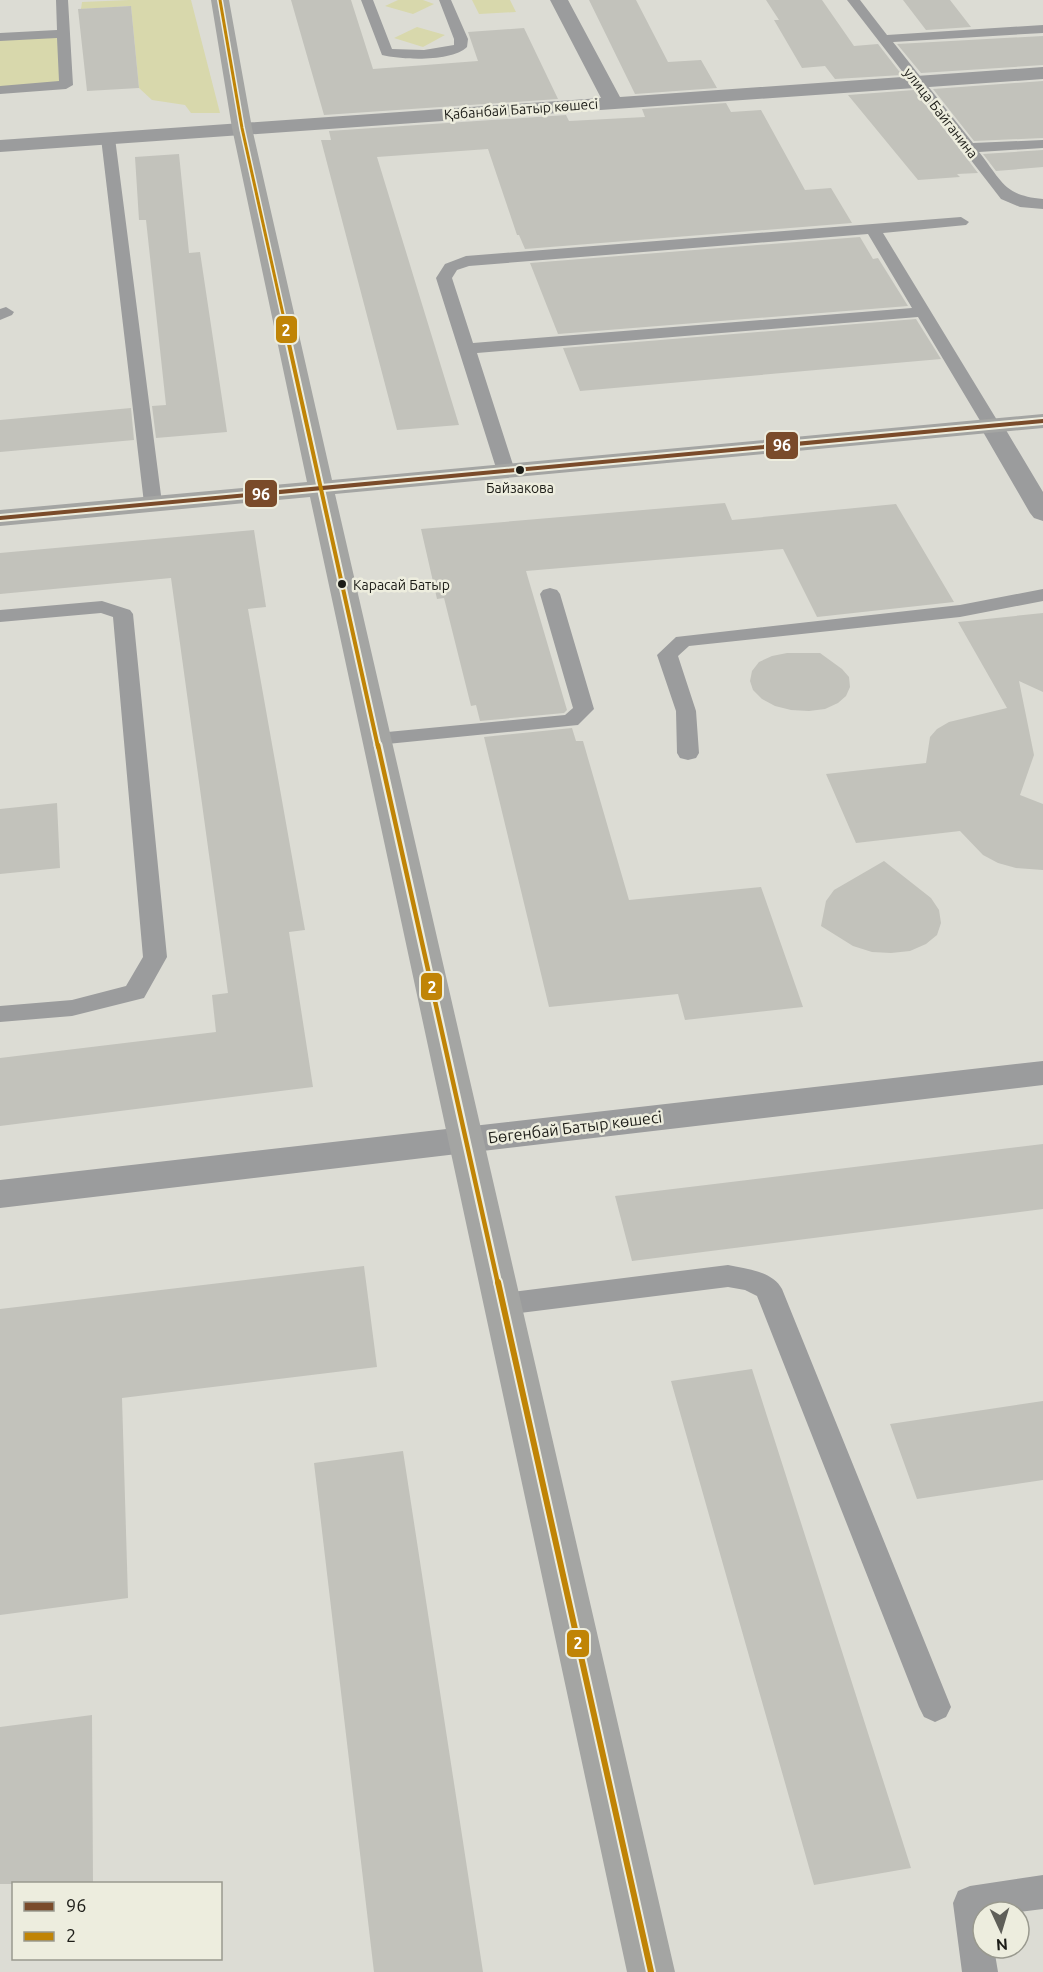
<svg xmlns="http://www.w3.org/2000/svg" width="1043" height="1972" font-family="Ubuntu,sans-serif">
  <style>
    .green { fill: #d8d8ac }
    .building { fill: #c2c2bb }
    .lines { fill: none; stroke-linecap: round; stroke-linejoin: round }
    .lane { fill: #9b9c9d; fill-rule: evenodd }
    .street { fill: #9b9c9d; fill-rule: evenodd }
    .secondary { fill: #a4a5a3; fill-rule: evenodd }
    .bus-1-casing { stroke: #ededde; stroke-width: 8 }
    .bus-2-far3-casing { stroke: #ededde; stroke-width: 6 }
    .bus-2-far2-casing { stroke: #ededde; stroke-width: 8 }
    .bus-2-far1-casing { stroke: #ededde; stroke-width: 9 }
    .bus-2-casing { stroke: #ededde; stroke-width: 10 }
    .bus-1 { stroke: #7a4b2a; stroke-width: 4 }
    .bus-2-far3 { stroke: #c08406; stroke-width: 3 }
    .bus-2-far2 { stroke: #c08406; stroke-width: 4 }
    .bus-2-far1 { stroke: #c08406; stroke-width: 4.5 }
    .bus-2 { stroke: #c08406; stroke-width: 6 }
    .bus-dot { fill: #1c1c17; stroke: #ededde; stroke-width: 2 }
    .labels { text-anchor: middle; stroke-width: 5; stroke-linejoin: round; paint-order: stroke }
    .far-street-label { font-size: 14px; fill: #1c1c17; stroke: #ededde }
    .bus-label { font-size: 14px; fill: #1c1c17; stroke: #ededde }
    .street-label { font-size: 16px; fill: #1c1c17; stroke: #ededde }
    .line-badge { stroke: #ededde; stroke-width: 2 }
    .badge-label { font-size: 16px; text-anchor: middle; font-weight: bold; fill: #fff }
  </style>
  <rect width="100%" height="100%" fill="#dcdcd4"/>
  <!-- green -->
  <path class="green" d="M 129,0 L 191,0 L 220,113 L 191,113 L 185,105 L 152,100 L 139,88 L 131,6 L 81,9 L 82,2 Z
    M 398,0 L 423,0 L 434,4 L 413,14 L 385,6 Z
    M 472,0 L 510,0 L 516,12 L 479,14 Z
    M 417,27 L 445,35 L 423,47 L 394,38 Z
    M 64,34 L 66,85 L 0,90 L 0,37 Z"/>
  <!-- building -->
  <path class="building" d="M 291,0 L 351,0 L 373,69 L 478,61 L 468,32 L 524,28 L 558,99 L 324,115 Z
    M 589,0 L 636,0 L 668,62 L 701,60 L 717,88 L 635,94 Z
    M 766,0 L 822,0 L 854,46 L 878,44 L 902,75 L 835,79 L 825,66 L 802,68 L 774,20 L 779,20 Z
    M 903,0 L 950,0 L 971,27 L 926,30 Z
    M 131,6 L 139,88 L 87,91 L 78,9 Z
    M 1043,36 L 1043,65 L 921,73 L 897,44 Z
    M 1043,81 L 1043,138 L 974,141 L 933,89 Z
    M 914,90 L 978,173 L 957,174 L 960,177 L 918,180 L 848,95 Z
    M 726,103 L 731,112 L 761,110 L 805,190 L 831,188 L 852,223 L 525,249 L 519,235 L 517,235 L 488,149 L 377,157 L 459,425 L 397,430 L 321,140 L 331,140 L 329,131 L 566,115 L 569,121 L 645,117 L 642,109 Z
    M 1043,150 L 1043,167 L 996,171 L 983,154 Z
    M 179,154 L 189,253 L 200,252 L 227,432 L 156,438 L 152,406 L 166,405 L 146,220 L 139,220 L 135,157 Z
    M 860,237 L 873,259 L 878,258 L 908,306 L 558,334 L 530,263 Z
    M 916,319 L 941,359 L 580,391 L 563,348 Z
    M 131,408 L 134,440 L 0,452 L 0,420 Z
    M 725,503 L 732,520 L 896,504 L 954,602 L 817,617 L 783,549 L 526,571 L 567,710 L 564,713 L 480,721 L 476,705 L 471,706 L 444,598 L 437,599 L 421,529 Z
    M 254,530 L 266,607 L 248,609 L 305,930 L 289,932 L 313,1087 L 0,1126 L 0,1058 L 216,1032 L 212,995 L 228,993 L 171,578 L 0,594 L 0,553 Z
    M 1043,613 L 1043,692 L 1019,681 L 1034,755 L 1020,795 L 1043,804 L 1043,870 L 1016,868 L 998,863 L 983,855 L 960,831 L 856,843 L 826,774 L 926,763 L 930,737 L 937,729 L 949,722 L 1007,708 L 958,622 Z
    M 787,653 L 820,653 L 842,669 L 849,677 L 850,687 L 846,696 L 838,703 L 825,709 L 809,711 L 791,710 L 775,706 L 762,699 L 753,690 L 750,681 L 752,671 L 759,662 L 772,656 Z
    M 572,728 L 576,741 L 583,741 L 629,900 L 761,887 L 803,1007 L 685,1020 L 678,994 L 549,1007 L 484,737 Z
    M 57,803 L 60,868 L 0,874 L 0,809 Z
    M 884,861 L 931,898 L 939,910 L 941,923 L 937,935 L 926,944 L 910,951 L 891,953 L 872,952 L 853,946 L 821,926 L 826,901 L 834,890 Z
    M 1043,1144 L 1043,1209 L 632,1261 L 615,1196 Z
    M 364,1266 L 377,1367 L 122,1398 L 128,1598 L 0,1615 L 0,1309 Z
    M 752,1369 L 911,1868 L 814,1885 L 671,1381 Z
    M 1043,1401 L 1043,1480 L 917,1499 L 890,1424 Z
    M 403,1451 L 483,1972 L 374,1972 L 314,1463 Z
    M 92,1715 L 93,1884 L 0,1884 L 0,1727 Z"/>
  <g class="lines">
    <!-- lane -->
    <path class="lane" d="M 56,0 L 68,0 L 73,85 L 66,89 L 0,94 L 0,86 L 59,81 L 57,38 L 0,41 L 0,33 L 57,30 Z
      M 361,0 L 373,0 L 392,49 L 424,50 L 454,45 L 454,39 L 439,0 L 451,0 L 468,39 L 467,47 C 452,62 402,60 382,55 Z
      M 847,0 L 860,0 L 887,35 L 1043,25 L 1043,33 L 893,42 L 973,143 L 1043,140 L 1043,148 L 979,152 C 1002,181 1004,196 1043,199 L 1043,209 L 1020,207 L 1001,199 Z
      M 108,134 L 115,138 L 162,503 L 160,507 L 146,507 L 144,503 L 101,138 Z
      M 961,217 L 969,222 L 966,225 L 883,233 L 1000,425 L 997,429 L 985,429 L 918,317 L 477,353 L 515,471 L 512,475 L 500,475 L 497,471 L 436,278 L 445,264 L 466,256 ZM 868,234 L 912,308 L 473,343 L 452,278 L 457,270 L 469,266 Z
      M 6,307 L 14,312 L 12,315 L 0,320 L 0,309 Z
      M 550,588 L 557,590 L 560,594 L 594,709 L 578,725 L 377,745 L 369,744 L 366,739 L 369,734 L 377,733 L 565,715 L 573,708 L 540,594 L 543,590 Z
      M 1043,589 L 1043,601 L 960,617 L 689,646 L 678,656 L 696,711 L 699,753 L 696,758 L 688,760 L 680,758 L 677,753 L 676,711 L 657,655 L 676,637 L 960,605 Z
      M 102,601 L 130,610 L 133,614 L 167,957 L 144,998 L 72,1016 L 0,1022 L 0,1006 L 72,1000 L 126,986 L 143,957 L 113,617 L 101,613 L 0,622 L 0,610 Z
      M 728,1265 C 747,1269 772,1271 782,1289 L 951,1707 L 946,1717 L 935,1722 L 924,1717 L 919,1707 L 757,1296 L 745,1290 L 728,1287 L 503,1315 L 493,1312 L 489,1304 L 493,1296 L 503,1293 Z
      M 1043,1875 L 1043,1909 L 1019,1912 L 983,1912 L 983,1948 L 994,1948 L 998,1972 L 962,1972 L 953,1903 L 958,1891 L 970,1886 Z"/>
    <!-- street -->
    <path class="street" d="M 550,0 L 568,0 L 620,97 L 1043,67 L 1043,79 L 0,152 L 0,140 L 601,98 Z
      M 991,418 L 1000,420 L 1043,492 L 1043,521 L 1034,518 L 1030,513 L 979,425 L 982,420 Z
      M 1043,1061 L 1043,1085 L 0,1208 L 0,1180 Z"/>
    <!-- secondary -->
    <path class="secondary" d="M 211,0 L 229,0 L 252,128 L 332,480 L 1043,414 L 1043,428 L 335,494 L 675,1972 L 627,1972 L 310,497 L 0,526 L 0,510 L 307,482 L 232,128 Z"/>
    <defs>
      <path id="bus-1" d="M 0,518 L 1043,421"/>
      <path id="bus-2-far3" d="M 220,0 L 242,128 L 286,328"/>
      <path id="bus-2-far2" d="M 285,326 L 378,747"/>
      <path id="bus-2-far1" d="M 378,745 L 498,1284"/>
      <path id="bus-2" d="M 498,1282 L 651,1972"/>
    </defs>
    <!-- bus-1 casing -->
    <use href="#bus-1" class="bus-1-casing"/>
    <!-- bus-2-far3 casing -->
    <use href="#bus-2-far3" class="bus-2-far3-casing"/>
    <!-- bus-2-far2 casing -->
    <use href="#bus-2-far2" class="bus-2-far2-casing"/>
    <!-- bus-2-far1 casing -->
    <use href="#bus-2-far1" class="bus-2-far1-casing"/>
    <!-- bus-2 casing -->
    <use href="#bus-2" class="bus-2-casing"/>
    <!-- bus-1 -->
    <use href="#bus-1" class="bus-1"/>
    <!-- bus-2-far3 -->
    <use href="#bus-2-far3" class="bus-2-far3"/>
    <!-- bus-2-far2 -->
    <use href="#bus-2-far2" class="bus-2-far2"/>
    <!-- bus-2-far1 -->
    <use href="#bus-2-far1" class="bus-2-far1"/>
    <!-- bus-2 -->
    <use href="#bus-2" class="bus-2"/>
  </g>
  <!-- markers -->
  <g class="bus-dot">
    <circle cx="520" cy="470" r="5"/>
    <circle cx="342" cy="584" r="5"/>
  </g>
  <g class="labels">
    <!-- far-street labels -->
    <g class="far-street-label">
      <text transform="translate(521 109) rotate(-4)" y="5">Қабанбай Батыр көшесі</text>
      <text transform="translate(941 113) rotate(52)" y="5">улица Байганина</text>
    </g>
    <!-- bus labels -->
    <g class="bus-label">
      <text x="520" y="493">Байзакова</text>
      <text x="353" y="590" text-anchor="start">Карасай Батыр</text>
    </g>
    <!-- street labels -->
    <g class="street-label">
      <text transform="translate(575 1127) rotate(-7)" y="6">Бөгенбай Батыр көшесі</text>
    </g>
  </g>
  <g class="line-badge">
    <rect x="275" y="315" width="23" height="29" rx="6" fill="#c08406"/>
    <rect x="765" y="431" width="34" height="29" rx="6" fill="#7a4b2a"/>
    <rect x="244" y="479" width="34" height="29" rx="6" fill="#7a4b2a"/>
    <rect x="420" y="972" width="23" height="29" rx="6" fill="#c08406"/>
    <rect x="566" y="1629" width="24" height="29" rx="6" fill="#c08406"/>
  </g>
  <g class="badge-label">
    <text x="286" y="336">2</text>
    <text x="782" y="451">96</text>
    <text x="261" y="500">96</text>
    <text x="432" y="993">2</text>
    <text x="578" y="1649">2</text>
  </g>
  <!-- legend -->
  <rect x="12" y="1882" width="210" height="78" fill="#ededde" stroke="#99998e" stroke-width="1.5"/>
  <rect x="24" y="1902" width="30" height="9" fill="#7a4b2a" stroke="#99998e" stroke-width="1.5"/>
  <text x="66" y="1912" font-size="18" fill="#1c1c17">96</text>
  <rect x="24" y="1932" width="30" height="9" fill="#c08406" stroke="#99998e" stroke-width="1.5"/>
  <text x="66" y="1942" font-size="18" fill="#1c1c17">2</text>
  <!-- north arrow -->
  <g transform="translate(1001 1930) rotate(176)"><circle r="28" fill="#ededde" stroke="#99998e" stroke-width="1.5"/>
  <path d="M0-4.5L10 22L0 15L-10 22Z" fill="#5f5f59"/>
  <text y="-9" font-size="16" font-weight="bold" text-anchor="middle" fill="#1c1c17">N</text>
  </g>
</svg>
